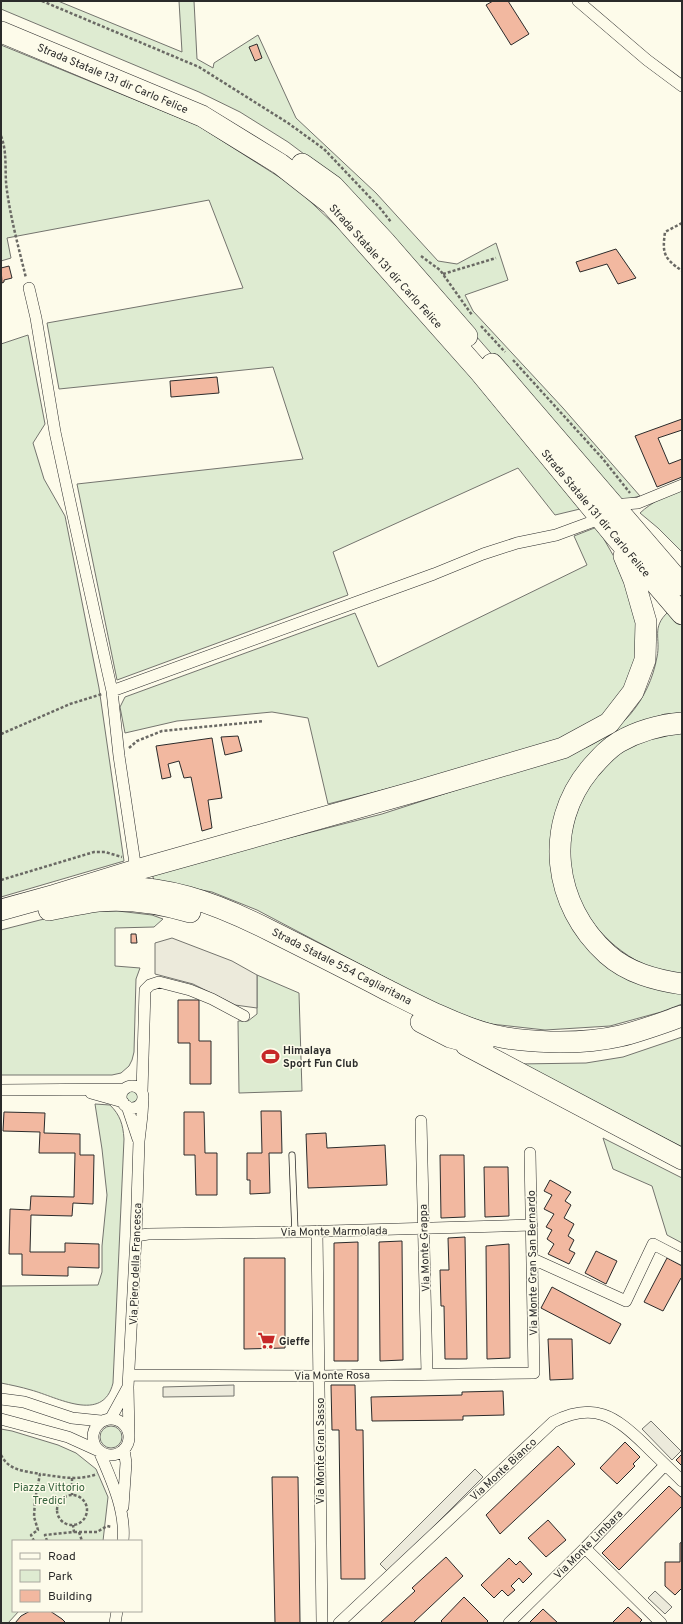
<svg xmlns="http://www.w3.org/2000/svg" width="683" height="1624" font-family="Overpass,sans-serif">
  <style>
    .green { fill: #deebd1; stroke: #74746e }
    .parking { fill: #eceadb; stroke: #74746e }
    .building { fill: #f2b8a0; stroke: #2b2b2b }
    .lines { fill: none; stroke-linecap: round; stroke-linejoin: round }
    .lane-casing { stroke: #2b2b2b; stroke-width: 7 }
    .street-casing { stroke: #2b2b2b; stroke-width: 12 }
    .highway-casing { stroke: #2b2b2b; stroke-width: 22 }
    .path { stroke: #6a6964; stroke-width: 2.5; stroke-dasharray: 3 2; stroke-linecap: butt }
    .lane { stroke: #fdfbea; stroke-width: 5.5 }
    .street { stroke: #fdfbea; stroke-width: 11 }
    .highway { stroke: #fdfbea; stroke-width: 21 }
    .labels { text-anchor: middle; stroke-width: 3; stroke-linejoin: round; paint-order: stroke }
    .street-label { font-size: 11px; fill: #2b2b2b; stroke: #fdfbea }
    .poi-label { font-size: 11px; font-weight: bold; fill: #2b2b2b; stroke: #fdfbea; text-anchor: start }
    .park-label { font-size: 11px; fill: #34623c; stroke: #fdfbea }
  </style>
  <rect width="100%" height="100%" fill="#fdfbea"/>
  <!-- green -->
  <path class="green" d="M 1,1 L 58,1 L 182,52 L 179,1 L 194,1 L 197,59 L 213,68 L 214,63 L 258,35 L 296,118 L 376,193 L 438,261 L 457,264 L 496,243 L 508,280 L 465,295 L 473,311 L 563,408 L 640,496 L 620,501 L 455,312 L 308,157 L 288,142 L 240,112 L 199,92 L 1,9 Z
    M 1,45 L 197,125 L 295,187 L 355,244 L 468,371 L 580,509 L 555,515 L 518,468 L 333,552 L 348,595 L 117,680 L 77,484 L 303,459 L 273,367 L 59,389 L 47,323 L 243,288 L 209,200 L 7,238 L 11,258 L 1,261 Z
    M 28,335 L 45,424 L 33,443 L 44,479 L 65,516 L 99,688 L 124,861 L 1,897 L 1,344 Z
    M 682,490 L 682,552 L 658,528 L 640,513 C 652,502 666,495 682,490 Z
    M 597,527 L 621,569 L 642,630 L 630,690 L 587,731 L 437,776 L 328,804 L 308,718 L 272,712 L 177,721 L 125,733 L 120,707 L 125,697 L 355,613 L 378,667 L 587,565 L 574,536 Z
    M 668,612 L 682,621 L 682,713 L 665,714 L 636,724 L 556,814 L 580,932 L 682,991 L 682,1004 L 661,1012 L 610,1026 L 545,1030 L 491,1024 L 447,1010 L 257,910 L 212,892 L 154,881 L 152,873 L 382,814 L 580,750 C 620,734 649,701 657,657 C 661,638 651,628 668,612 Z
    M 682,727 L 682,975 C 674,974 665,974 658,971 C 572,937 541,846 600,771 C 620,746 653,738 682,727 Z
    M 118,911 L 152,915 L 163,919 L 154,927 L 115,928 L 115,966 L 140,968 L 136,979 L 134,1052 L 132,1060 L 129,1066 L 121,1073 L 112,1075 L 1,1075 L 1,930 L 40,920 L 79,912 Z
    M 257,975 L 299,993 L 302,1091 L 239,1093 L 238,1021 L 248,1021 L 257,1014 Z
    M 682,1037 L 682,1147 L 517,1064 L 586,1063 L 623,1057 Z
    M124 1097a8 8 0 1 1 16 0a8 8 0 1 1-16 0Z
    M 95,1104 L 110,1105 C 120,1115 123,1124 124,1139 L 113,1383 C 103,1424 57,1397 31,1390 C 21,1387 11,1385 1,1383 L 1,1286 L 98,1285 L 102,1272 L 102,1246 L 107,1195 L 102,1149 Z
    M 603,1138 L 682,1178 L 682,1243 L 667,1235 L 652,1186 L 613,1169 Z
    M100 1437a11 11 0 1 1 22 0a11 11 0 1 1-22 0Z
    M 1,1429 L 12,1431 L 58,1445 L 76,1453 L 96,1469 L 108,1497 L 103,1541 L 13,1541 L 13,1611 L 19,1611 L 8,1623 L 1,1623 Z"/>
  <!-- parking -->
  <path class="parking" d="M 172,938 L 232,961 L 257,975 L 257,1008 L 235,1005 L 193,984 L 155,974 L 155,943 Z
    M 234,1385 L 234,1396 L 163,1397 L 163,1387 Z
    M 651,1421 L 681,1451 L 672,1460 L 642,1429 Z
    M 475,1469 L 483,1477 L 388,1572 L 380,1564 Z
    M 655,1591 L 672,1607 L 665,1614 L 648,1598 Z"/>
  <!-- building -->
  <path class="building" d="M 493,1 L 508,1 L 529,34 L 511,45 L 486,5 Z
    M 257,44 L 262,58 L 255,61 L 249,47 Z
    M 616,249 L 636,278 L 618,284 L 607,264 L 580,272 L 576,262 Z
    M 9,266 L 12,278 L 4,280 L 4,282 L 2,283 L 1,268 Z
    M 217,377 L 219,393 L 171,397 L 170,381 Z
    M 682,419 L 682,430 L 658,438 L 669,464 L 682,459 L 682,477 L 657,487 L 635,436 Z
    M 238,736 L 242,751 L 225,755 L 221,737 Z
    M 212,738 L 222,798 L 208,800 L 212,828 L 202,831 L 191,777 L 184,778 L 179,761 L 168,764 L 171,777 L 162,779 L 156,746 Z
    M 131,934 L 136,934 L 137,943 L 131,943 Z
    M 178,1000 L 199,1000 L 199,1041 L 211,1041 L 211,1084 L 190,1084 L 190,1043 L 178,1043 Z
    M 261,1111 L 281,1111 L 282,1153 L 269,1153 L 270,1193 L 250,1194 L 250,1180 L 247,1180 L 247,1153 L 262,1153 Z
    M 4,1112 L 45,1113 L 44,1133 L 80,1134 L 80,1155 L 94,1155 L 93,1204 L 73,1203 L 72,1216 L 31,1215 L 30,1252 L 65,1252 L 65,1243 L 99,1244 L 99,1268 L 68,1267 L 68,1276 L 22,1275 L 22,1254 L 9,1254 L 10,1209 L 30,1210 L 31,1196 L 74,1197 L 75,1153 L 39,1153 L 40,1132 L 3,1131 Z
    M 184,1112 L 204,1112 L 205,1153 L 217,1153 L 217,1195 L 196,1195 L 195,1155 L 184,1155 Z
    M 326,1133 L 327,1148 L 385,1145 L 387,1185 L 308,1188 L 306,1134 Z
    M 440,1155 L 464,1155 L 465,1217 L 441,1218 Z
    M 484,1167 L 508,1167 L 509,1216 L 485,1217 Z
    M 550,1180 L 571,1192 L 565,1201 L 571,1205 L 564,1218 L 574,1224 L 568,1236 L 574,1240 L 569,1250 L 575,1253 L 569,1264 L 548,1254 L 554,1244 L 547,1239 L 552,1230 L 546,1227 L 554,1214 L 544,1209 L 552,1195 L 544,1191 Z
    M 465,1237 L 467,1359 L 445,1359 L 444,1306 L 441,1306 L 440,1270 L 449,1270 L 448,1238 Z
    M 402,1241 L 403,1360 L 380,1361 L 379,1242 Z
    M 358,1242 L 358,1361 L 334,1361 L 334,1243 Z
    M 509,1244 L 510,1358 L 487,1359 L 486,1246 Z
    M 596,1251 L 617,1261 L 606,1284 L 585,1273 Z
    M 244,1258 L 285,1258 L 285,1348 L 244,1349 Z
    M 667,1258 L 682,1266 L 682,1279 L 681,1278 L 663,1311 L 644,1302 Z
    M 552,1287 L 621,1324 L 610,1344 L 541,1308 Z
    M 548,1339 L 572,1339 L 573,1379 L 550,1380 Z
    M 331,1385 L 355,1385 L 356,1430 L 363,1430 L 365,1579 L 341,1579 L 339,1430 L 332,1430 Z
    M 503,1391 L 504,1415 L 463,1416 L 463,1420 L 372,1421 L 371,1397 L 462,1395 L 462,1392 Z
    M 625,1442 L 640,1457 L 633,1464 L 635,1466 L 617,1484 L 600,1468 Z
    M 558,1446 L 575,1464 L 500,1534 L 486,1515 Z
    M 682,1454 L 682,1466 L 676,1460 Z
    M 272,1477 L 298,1477 L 300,1623 L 275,1623 Z
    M 669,1486 L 682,1498 L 682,1506 L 619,1570 L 602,1553 Z
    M 548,1520 L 566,1540 L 546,1557 L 528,1538 Z
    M 682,1542 L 682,1588 L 675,1595 L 665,1586 L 665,1562 L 680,1562 L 680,1543 Z
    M 446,1557 L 463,1576 L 413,1623 L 380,1623 L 415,1591 L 412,1588 Z
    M 509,1558 L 516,1565 L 520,1561 L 532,1574 L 523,1583 L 519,1578 L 511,1586 L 515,1590 L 508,1596 L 502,1590 L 494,1598 L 481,1585 Z
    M 464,1597 L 488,1621 L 486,1623 L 443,1623 L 441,1621 Z
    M 628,1607 L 642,1620 L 639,1623 L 612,1623 Z
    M 543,1609 L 558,1623 L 529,1623 Z
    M 30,1611 L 50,1611 L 62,1619 L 66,1623 L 15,1623 L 21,1616 Z"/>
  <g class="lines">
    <defs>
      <path id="lane" d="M 292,1155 L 295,1232"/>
      <path id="street" d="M 578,1 L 647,60 L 682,86
        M 29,288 L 36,318 L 55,432 L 72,511 L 112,691 L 119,756 L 136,870
        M 624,504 L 638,503 L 682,485
        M 112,691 L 434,574 L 483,554 L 517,543 L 556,535 L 594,521
        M121 1097a11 11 0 1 1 22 0a11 11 0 1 1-22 0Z
        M 1,1090 L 125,1089
        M 142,1092 L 145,990 L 150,985 L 159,982 L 190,990 L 212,999 L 244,1016
        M 91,1093 L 123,1102
        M 127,1106 L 138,1139
        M 421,1121 L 427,1374
        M 317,1231 L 322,1623
        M 136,1236 L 148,1234 L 295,1232 L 532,1225
        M 533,1259 L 626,1301 L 653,1244 L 682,1259
        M 129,1375 L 320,1376 L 534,1373 L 530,1153
        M 1,1399 L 24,1402 L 72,1418 L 101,1421
        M 111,1418 L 128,1387
        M93 1437a18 18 0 1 1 36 0a18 18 0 1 1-36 0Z
        M 1,1419 L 68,1437 L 99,1451 C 111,1479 126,1510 123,1541
        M 129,1436 L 128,1387 L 136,1236 L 139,1141 L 142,1115 L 143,1099
        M 123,1507 L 126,1463 L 124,1449
        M 585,1548 L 661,1623
        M 115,1623 L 117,1611
        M 339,1623 L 553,1422 C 594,1401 615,1416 645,1445 C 657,1457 670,1469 682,1481
        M 509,1623 L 585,1548 L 665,1465"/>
      <path id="highway" d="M 1,32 L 202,116 L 280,164 L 331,204 L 480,372 L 616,537 L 682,614
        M 302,164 L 333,186 L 385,242 L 467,336
        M 492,364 L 682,585
        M 682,723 C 660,725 638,731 619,742 C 607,749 599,759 590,769 C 543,826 553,905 607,954 C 628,973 656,980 682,984
        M 99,889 C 160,881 218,904 271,931 C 309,950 347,969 385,989 C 417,1005 447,1021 481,1032 C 519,1044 581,1045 620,1036 C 641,1031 662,1023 682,1016
        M 55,895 L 136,870 L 417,791 L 563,748 L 609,723 L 633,692 L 645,660 L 646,622 L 634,580 L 624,556
        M 1,910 L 55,895 L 68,893
        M 49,910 C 65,907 82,903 98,901 C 129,898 160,903 190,912
        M 421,1022 L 450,1037 L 483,1046
        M 466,1045 L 682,1159"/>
    </defs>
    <!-- lane casing -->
    <use href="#lane" class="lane-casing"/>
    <!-- street casing -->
    <use href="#street" class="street-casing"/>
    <!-- highway casing -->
    <use href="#highway" class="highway-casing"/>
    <!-- path -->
    <path class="path" d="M 42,1 L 199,67 L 288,123 L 324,149 L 380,208 L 391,222
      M 1,136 C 8,154 4,172 7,191 C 11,220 19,249 26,278
      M 682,223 L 665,232 C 662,254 664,258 682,271
      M 421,256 L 440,270 L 472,315
      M 443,274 L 496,258
      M 481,326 L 505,352
      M 513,360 L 603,459 L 630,493
      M 1,734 L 70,704 L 102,694
      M 129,748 L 137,741 L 162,731 L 264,721
      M 1,880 L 94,852 L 105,852 L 122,857
      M 1,1455 C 9,1471 25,1471 40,1474
      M 72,1478 L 72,1495
      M57 1510a15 15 0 1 1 30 0a15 15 0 1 1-30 0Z
      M 74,1532 L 79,1532 L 82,1541
      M 79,1532 L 97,1532 L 107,1526 L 112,1527
      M 34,1541 L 31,1535 L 38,1530 L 34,1517 L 35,1500 L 40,1474 C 60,1477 79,1481 97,1474
      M 47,1541 L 45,1535 L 74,1532 L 73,1525"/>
    <!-- lane -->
    <use href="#lane" class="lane"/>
    <!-- street -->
    <use href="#street" class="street"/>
    <!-- highway -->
    <use href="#highway" class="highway"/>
  </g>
  <!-- icons -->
  <defs>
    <symbol id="stadium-bare" viewBox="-9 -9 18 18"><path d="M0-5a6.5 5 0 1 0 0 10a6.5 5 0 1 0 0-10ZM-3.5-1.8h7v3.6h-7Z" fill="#c62828" stroke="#fdfbea" stroke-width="2.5" paint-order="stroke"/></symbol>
    <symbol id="supermarket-bare" viewBox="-9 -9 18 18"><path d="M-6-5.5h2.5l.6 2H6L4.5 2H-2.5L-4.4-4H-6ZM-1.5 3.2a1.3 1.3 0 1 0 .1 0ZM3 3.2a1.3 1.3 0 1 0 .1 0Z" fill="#c62828" stroke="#fdfbea" stroke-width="2.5" paint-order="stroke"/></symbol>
  </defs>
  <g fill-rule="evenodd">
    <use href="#stadium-bare" x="258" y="1044" width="25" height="25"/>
    <use href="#supermarket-bare" x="254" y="1328" width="25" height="25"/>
  </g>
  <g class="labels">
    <!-- street labels -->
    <g class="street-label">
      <text transform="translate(113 78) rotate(23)" y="4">Strada Statale 131 dir Carlo Felice</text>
      <text transform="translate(386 266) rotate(48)" y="4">Strada Statale 131 dir Carlo Felice</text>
      <text transform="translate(596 513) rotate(50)" y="4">Strada Statale 131 dir Carlo Felice</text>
      <text transform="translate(342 966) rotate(27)" y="4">Strada Statale 554 Cagliaritana</text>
      <text transform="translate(334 1231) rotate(-1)" y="4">Via Monte Marmolada</text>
      <text transform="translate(424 1248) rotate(-92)" y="4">Via Monte Grappa</text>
      <text transform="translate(532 1263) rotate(-91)" y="4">Via Monte Gran San Bernardo</text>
      <text transform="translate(135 1264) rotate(-88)" y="4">Via Piero della Francesca</text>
      <text transform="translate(332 1375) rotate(-1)" y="4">Via Monte Rosa</text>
      <text transform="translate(320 1451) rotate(-90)" y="4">Via Monte Gran Sasso</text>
      <text transform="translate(503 1469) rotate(-43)" y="4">Via Monte Bianco</text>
      <text transform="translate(588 1544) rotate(-45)" y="4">Via Monte Limbara</text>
    </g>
    <!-- poi labels -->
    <g class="poi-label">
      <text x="283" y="1054">Himalaya<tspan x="283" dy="13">Sport Fun Club</tspan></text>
      <text x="279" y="1345">Gieffe</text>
    </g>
    <!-- park labels -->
    <g class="park-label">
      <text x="49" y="1491">Piazza Vittorio<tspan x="49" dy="13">Tredici</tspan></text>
    </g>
  </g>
  <!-- border -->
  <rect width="683" height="1624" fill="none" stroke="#2b2b2b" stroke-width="4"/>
  <!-- legend -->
  <rect x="12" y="1540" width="130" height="72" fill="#fdfbea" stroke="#a9a89e"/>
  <rect x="20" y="1553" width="20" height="6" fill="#fdfbea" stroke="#a9a89e"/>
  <text x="48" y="1560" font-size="12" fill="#2b2b2b">Road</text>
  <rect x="20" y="1570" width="20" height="12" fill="#deebd1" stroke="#a9a89e"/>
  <text x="48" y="1580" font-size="12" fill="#2b2b2b">Park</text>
  <rect x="20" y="1590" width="20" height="12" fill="#f2b8a0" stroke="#a9a89e"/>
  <text x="48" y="1600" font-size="12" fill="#2b2b2b">Building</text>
</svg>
